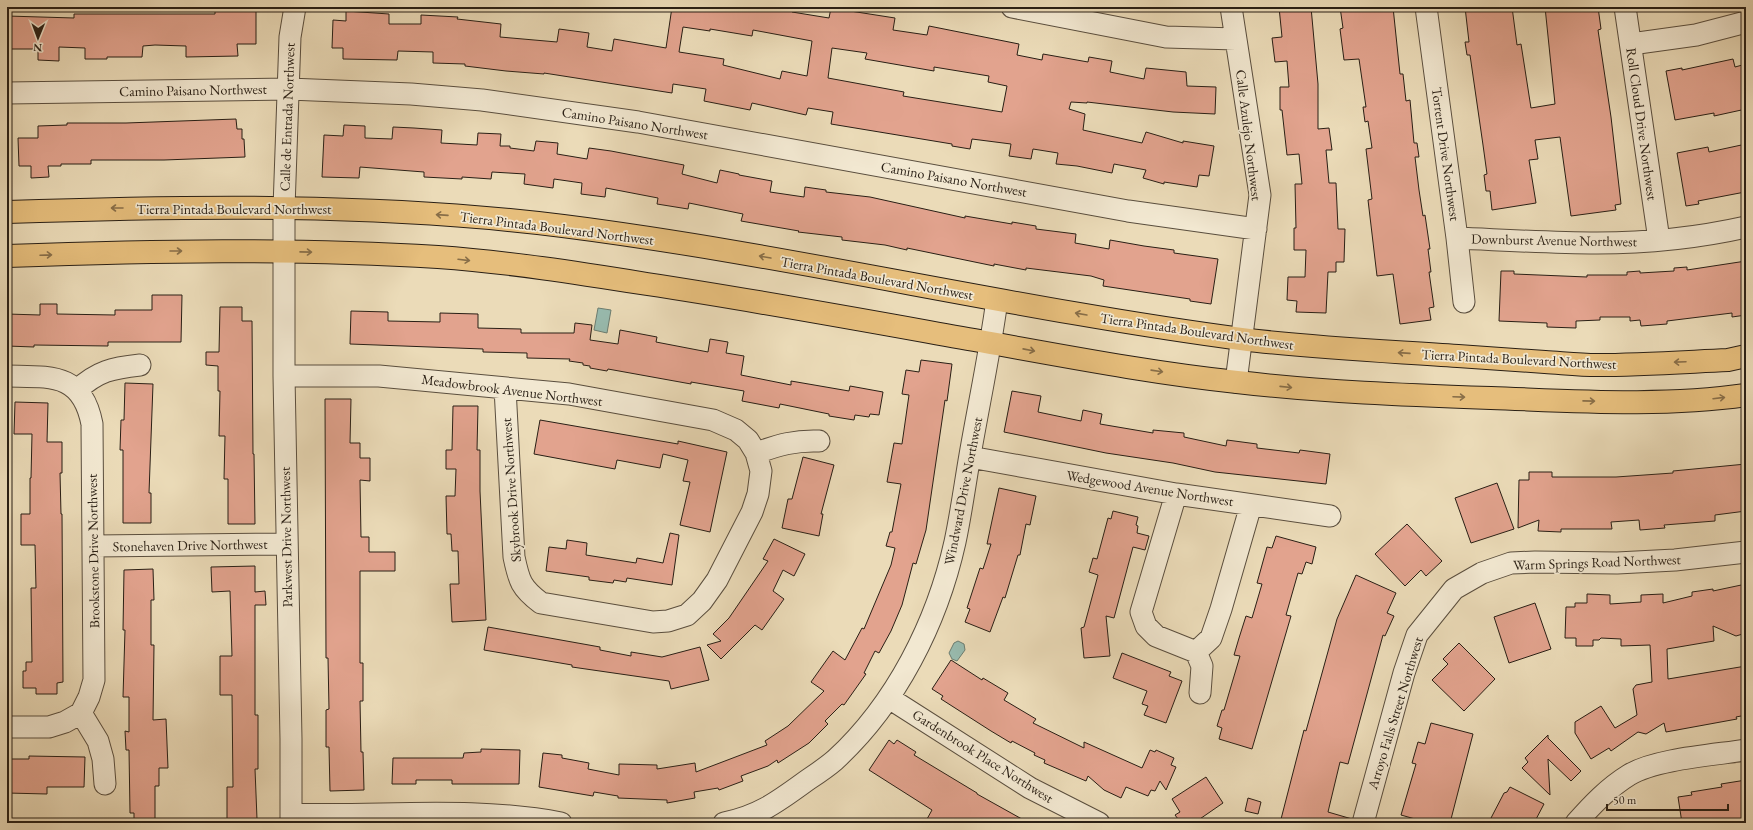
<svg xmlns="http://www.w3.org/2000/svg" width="1753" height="830" font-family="'EB Garamond',serif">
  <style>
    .water { fill: #98bbaf; stroke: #6c7d71 }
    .building { fill: #e2a38e; stroke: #291f15; fill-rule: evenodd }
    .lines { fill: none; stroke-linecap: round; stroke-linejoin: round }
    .minor-casing { stroke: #5a4e3e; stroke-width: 23 }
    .major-casing { stroke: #291f15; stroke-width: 24 }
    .minor { stroke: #f2e8d1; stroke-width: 21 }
    .major { stroke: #e6be7c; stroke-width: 22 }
    .oneway { stroke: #886e48 }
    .labels { text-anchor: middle; stroke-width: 3.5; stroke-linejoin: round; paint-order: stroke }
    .street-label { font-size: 14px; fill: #291f15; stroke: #f2e8d1 }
  </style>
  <rect width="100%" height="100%" fill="#ebdbb8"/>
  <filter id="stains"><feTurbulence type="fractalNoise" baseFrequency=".005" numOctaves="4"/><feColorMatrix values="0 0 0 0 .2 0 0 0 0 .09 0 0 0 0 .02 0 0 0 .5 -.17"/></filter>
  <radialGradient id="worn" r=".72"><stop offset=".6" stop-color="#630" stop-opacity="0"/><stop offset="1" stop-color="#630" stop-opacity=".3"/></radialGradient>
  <!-- water -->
  <path class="water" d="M 598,308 L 611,310 L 607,333 L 594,330 Z
    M 958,641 L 964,644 L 965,650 L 957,661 L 952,659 L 949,653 L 954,643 Z"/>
  <!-- building -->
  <path class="building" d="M 672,7 L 793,7 L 792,12 L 829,18 L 831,8 L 895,18 L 893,30 L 927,35 L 929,26 L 1019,44 L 1017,55 L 1042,60 L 1043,54 L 1088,62 L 1089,57 L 1112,61 L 1110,72 L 1144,79 L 1146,68 L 1186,72 L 1187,86 L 1216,87 L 1215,114 L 1173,112 L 1087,102 L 1087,103 L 1071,102 L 1069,109 L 1085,114 L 1083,130 L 1142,143 L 1146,132 L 1183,143 L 1183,141 L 1214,146 L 1209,176 L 1199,175 L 1197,187 L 1164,182 L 1164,184 L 1143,178 L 1146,170 L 1114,164 L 1112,173 L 1077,166 L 1056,164 L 1058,153 L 1033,149 L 1031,159 L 1009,156 L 1011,144 L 972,139 L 970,149 L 952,146 L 952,144 L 831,124 L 833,112 L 808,108 L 806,115 L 752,103 L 750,110 L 704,101 L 706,89 L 673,84 L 672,93 L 544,73 L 544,74 L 506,71 L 465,66 L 465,64 L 433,63 L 433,52 L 398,51 L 397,60 L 343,59 L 343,48 L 332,48 L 333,20 L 346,21 L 346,11 L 389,14 L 389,24 L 421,24 L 421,15 L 458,17 L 457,19 L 501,24 L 500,37 L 557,42 L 559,29 L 589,33 L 587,47 L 612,51 L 614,39 L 666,48 ZM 683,27 L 710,31 L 710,29 L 752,36 L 753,30 L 812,41 L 807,76 L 782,71 L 780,79 L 723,65 L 724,59 L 679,52 ZM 832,48 L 867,53 L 865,59 L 934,71 L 934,67 L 989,76 L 988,82 L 1007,86 L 1002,112 L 903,96 L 904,92 L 828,78 Z
    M 1279,7 L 1311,7 L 1318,84 L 1318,129 L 1329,128 L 1332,150 L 1326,150 L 1329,183 L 1336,183 L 1338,229 L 1345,229 L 1344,262 L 1336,262 L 1336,272 L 1328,272 L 1326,313 L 1296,312 L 1297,301 L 1287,300 L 1288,277 L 1305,277 L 1306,250 L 1294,250 L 1294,228 L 1296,228 L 1295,184 L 1302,184 L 1299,154 L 1287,155 L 1282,110 L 1280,110 L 1280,87 L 1289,87 L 1287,61 L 1275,62 L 1272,38 L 1282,37 Z
    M 1340,7 L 1393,7 L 1400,74 L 1403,74 L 1406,101 L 1410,100 L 1414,143 L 1417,143 L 1419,157 L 1415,157 L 1419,190 L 1423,216 L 1425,215 L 1430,249 L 1428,249 L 1431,272 L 1429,272 L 1434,307 L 1429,308 L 1431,320 L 1400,324 L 1393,274 L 1377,276 L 1368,200 L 1372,199 L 1366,149 L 1372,148 L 1368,121 L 1365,122 L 1363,107 L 1366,107 L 1359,59 L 1344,60 L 1340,29 L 1343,28 Z
    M 1465,7 L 1512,7 L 1517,45 L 1521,44 L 1531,108 L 1555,104 L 1545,7 L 1598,7 L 1601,29 L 1598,30 L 1611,117 L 1621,204 L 1615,205 L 1616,210 L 1571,216 L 1560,137 L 1535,140 L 1538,159 L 1529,160 L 1536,203 L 1492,210 L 1490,191 L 1486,191 L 1484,175 L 1487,174 L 1483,145 L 1470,55 L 1467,55 L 1465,42 L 1469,42 Z
    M 256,10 L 256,44 L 237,44 L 238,56 L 186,57 L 186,46 L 155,45 L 143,46 L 142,57 L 107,57 L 107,59 L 85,59 L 85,48 L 59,47 L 59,61 L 38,60 L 38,49 L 7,49 L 7,16 L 74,18 L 74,14 L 215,14 L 215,11 Z
    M 1733,59 L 1735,67 L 1746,64 L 1746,109 L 1714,116 L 1714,113 L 1675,120 L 1666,71 L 1682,68 L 1682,70 Z
    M 236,119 L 237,129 L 242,129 L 242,139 L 244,139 L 245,157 L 164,160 L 91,160 L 91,164 L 61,164 L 61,166 L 48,166 L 49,177 L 31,178 L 31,166 L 19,166 L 18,138 L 38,138 L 38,126 L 67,125 L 67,123 L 126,123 Z
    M 344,125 L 365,126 L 365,138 L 392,139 L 393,127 L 414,128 L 442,130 L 441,143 L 477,145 L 478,133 L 501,134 L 500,146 L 510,146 L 510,148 L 534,151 L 536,141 L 558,143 L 557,154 L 587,159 L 589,148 L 611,151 L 684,165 L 682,174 L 717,183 L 720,170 L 739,174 L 739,175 L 772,181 L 770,192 L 804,197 L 805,187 L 826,190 L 826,192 L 870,197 L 965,218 L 965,216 L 1012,224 L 1012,222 L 1036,226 L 1036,229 L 1076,234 L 1075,243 L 1109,249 L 1110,240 L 1144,246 L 1174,250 L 1174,253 L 1218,259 L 1211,304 L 1190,301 L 1190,299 L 1103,286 L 1104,280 L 1091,276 L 1026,268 L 1026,270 L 994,264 L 994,266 L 907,248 L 907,250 L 885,245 L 842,240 L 842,237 L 798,232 L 799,231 L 741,221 L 743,214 L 689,203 L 688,209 L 657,204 L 658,198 L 606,188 L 605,197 L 581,194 L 582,183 L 554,179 L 553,188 L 524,184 L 525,174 L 492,172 L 491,179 L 462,177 L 462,179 L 424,177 L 424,172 L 360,167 L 359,178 L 322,177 L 324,135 L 343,136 Z
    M 1746,144 L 1746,182 L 1743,183 L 1745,192 L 1698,201 L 1699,204 L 1686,206 L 1677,153 L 1708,147 L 1709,152 Z
    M 1746,261 L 1746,315 L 1732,317 L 1732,313 L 1667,321 L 1667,324 L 1641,326 L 1640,320 L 1630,321 L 1630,317 L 1600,317 L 1600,320 L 1576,321 L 1576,328 L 1547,327 L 1547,323 L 1499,321 L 1501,271 L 1514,271 L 1514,274 L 1587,277 L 1587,275 L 1627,275 L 1627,272 L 1640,271 L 1640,273 L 1674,271 L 1674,268 L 1687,267 L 1687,270 Z
    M 152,295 L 182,295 L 181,342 L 108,342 L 108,346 L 34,345 L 34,347 L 7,346 L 7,314 L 40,315 L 40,304 L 57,304 L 57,314 L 115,315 L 115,310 L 152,310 Z
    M 220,307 L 242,307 L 242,321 L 252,321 L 253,454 L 254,454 L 255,524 L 228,524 L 228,479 L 224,479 L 225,436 L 219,436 L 220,391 L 218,391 L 218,366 L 206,365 L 206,352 L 219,352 Z
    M 351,311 L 388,312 L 388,321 L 440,322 L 440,313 L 478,314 L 478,328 L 521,329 L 521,333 L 574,333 L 575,323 L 592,325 L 590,340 L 618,344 L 620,330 L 657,337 L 656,342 L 708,352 L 710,339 L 728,342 L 726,353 L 744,356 L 741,375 L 791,385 L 791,381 L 849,391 L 850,386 L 883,392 L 879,415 L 870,414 L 869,417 L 855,415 L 854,420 L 829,416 L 829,414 L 780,404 L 779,408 L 742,401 L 744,391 L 691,382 L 691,384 L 608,369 L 607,371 L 590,368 L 590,366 L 583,365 L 583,363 L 569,361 L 570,359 L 527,358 L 527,353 L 483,352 L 483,349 L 350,344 Z
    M 921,360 L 952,364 L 947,401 L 945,400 L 926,530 L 916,564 L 913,563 L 902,605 L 891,631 L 879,653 L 875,651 L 864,673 L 866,674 L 844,705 L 842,704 L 825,721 L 828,724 L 809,743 L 778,763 L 777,760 L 768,766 L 741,776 L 743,781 L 719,790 L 718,788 L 694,792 L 695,798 L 667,803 L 667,800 L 618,798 L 618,796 L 594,792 L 593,796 L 539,787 L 543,753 L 562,755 L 562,758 L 589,763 L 588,769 L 619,775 L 619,764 L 657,765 L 657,769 L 695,763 L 696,772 L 767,745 L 765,741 L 788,726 L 824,691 L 811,682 L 833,651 L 845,660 L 862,628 L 864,629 L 891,565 L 895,548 L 886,546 L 890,532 L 892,532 L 901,484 L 887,482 L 894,443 L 902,444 L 909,395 L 902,394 L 906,370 L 919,372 Z
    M 125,383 L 153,384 L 149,493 L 151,493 L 151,523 L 123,523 L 123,450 L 120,450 L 121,420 L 124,420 Z
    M 1012,391 L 1041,396 L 1038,412 L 1081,421 L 1083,410 L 1102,414 L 1100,424 L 1153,433 L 1153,430 L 1184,433 L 1184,437 L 1226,446 L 1227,440 L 1257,444 L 1257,448 L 1299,453 L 1300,450 L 1330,454 L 1326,484 L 1215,472 L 1173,463 L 1106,453 L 1004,432 Z
    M 325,399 L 351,399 L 350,443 L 360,443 L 360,458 L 370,458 L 370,481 L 360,480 L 361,537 L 369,537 L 369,552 L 395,552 L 395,571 L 360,571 L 360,663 L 363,663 L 363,701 L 360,701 L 361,752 L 363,752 L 364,790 L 330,791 L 329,747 L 326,747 L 326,710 L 329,709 L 328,658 L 326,658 Z
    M 15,402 L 48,403 L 47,442 L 62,442 L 62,473 L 60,473 L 61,514 L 62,514 L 63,682 L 57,683 L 57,694 L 36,694 L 36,688 L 23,688 L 23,671 L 26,671 L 26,662 L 32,662 L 31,588 L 36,588 L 35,545 L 21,545 L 21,514 L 30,514 L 30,478 L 31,478 L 32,434 L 14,434 Z
    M 453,406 L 478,406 L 477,450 L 480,450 L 480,491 L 486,620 L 452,622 L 450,584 L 459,584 L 458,551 L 452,551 L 451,534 L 447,534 L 446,496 L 455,496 L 456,469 L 446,469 L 446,450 L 452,450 Z
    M 540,420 L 678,444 L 678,441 L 727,452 L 710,532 L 680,525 L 690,482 L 683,481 L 688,460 L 663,454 L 660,468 L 617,460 L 615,469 L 534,454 Z
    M 803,457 L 834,465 L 821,514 L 823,514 L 819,536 L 782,528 L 788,499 L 792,499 Z
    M 1746,464 L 1746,511 L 1715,515 L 1715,521 L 1664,525 L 1665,528 L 1640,530 L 1639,520 L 1611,522 L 1612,529 L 1561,529 L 1561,532 L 1538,531 L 1539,520 L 1518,528 L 1519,480 L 1529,480 L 1529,472 L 1552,472 L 1552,477 L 1616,477 L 1673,473 L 1673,471 Z
    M 1497,483 L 1514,529 L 1471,543 L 1455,498 Z
    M 999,488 L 1036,496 L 1030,525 L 1026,524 L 1020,555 L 1018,555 L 1005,598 L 1003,597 L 990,632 L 965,622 L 970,609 L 967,608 L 980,568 L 983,569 L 991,544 L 987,544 Z
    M 1113,511 L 1138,517 L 1136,525 L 1138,526 L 1137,533 L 1149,536 L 1145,550 L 1133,547 L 1114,618 L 1106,616 L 1110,656 L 1084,658 L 1081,628 L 1084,627 L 1098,575 L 1089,572 L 1093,558 L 1097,559 L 1108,518 L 1111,519 Z
    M 1407,524 L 1442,561 L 1426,576 L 1421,570 L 1405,586 L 1375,554 Z
    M 670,533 L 679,535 L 672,585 L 627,578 L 626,582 L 614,580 L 613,583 L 589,580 L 589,577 L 546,571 L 549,547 L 566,549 L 567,540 L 587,543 L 586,555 L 636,563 L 637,558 L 663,563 Z
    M 1276,536 L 1316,547 L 1312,564 L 1306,562 L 1302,574 L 1298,573 L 1286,615 L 1291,616 L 1252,749 L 1219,739 L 1222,728 L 1217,726 L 1222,710 L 1224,710 L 1240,656 L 1234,655 L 1239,638 L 1246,616 L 1252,618 L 1262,584 L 1257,583 L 1267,547 L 1272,548 Z
    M 774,539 L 805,554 L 794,576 L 783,570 L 773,591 L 784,599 L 762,630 L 755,625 L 721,659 L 707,645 L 721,641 L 713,634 L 729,618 L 768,561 L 763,559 Z
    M 255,566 L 255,592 L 265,591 L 266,605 L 255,605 L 255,715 L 258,715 L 258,769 L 255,769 L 257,819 L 227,819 L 227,787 L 233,787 L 232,695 L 220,695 L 220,656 L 232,656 L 230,591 L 212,592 L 211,567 Z
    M 153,569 L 154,600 L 151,600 L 151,645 L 154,645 L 153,720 L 166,719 L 168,768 L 159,768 L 159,786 L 155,786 L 155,823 L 134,823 L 134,813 L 130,813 L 129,750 L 126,750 L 125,731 L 129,732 L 129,697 L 123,697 L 125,630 L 123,630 L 124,570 Z
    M 1356,575 L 1396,593 L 1387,613 L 1394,616 L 1385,636 L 1383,635 L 1348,764 L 1340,762 L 1328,812 L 1352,819 L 1351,823 L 1280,823 L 1304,730 L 1306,731 L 1337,619 Z
    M 1746,584 L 1746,633 L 1736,636 L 1713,626 L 1714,641 L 1667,649 L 1668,679 L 1746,666 L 1746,715 L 1736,717 L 1737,719 L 1666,732 L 1664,723 L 1646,734 L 1638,732 L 1611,751 L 1609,748 L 1591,759 L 1575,733 L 1575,722 L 1601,706 L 1615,728 L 1637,715 L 1633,689 L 1636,685 L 1652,682 L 1650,645 L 1621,646 L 1621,639 L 1601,638 L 1599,640 L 1593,640 L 1593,646 L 1576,646 L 1576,638 L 1565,638 L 1566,607 L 1575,607 L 1575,603 L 1587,603 L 1587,594 L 1610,595 L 1610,604 L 1641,602 L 1641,595 L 1663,594 L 1663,603 L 1692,596 L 1692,592 L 1713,589 L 1713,591 Z
    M 1535,603 L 1551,649 L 1509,663 L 1494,617 Z
    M 488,627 L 600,647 L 600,650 L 631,656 L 631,652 L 662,657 L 700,647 L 709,680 L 671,689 L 669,681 L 572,667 L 572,665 L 484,650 Z
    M 1459,643 L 1495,679 L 1464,711 L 1432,680 L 1448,664 L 1443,659 Z
    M 1122,653 L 1171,672 L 1169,676 L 1182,681 L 1166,723 L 1144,715 L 1148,706 L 1142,704 L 1147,691 L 1113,678 Z
    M 951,660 L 982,680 L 983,678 L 1008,693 L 1004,700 L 1036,719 L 1033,723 L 1084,748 L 1084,742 L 1142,768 L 1150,750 L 1155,752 L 1156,750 L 1174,758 L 1171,765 L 1176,767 L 1166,790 L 1160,781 L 1155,791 L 1151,790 L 1148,796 L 1126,787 L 1121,798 L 1104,790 L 1088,776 L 1086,781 L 1044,763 L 1045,760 L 1034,755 L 1035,753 L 1012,741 L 1011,743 L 991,731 L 941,699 L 943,696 L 932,689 Z
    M 1431,723 L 1473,734 L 1450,823 L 1429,823 L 1401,815 L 1416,764 L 1412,763 L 1418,742 L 1425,744 Z
    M 1548,735 L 1548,738 L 1581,771 L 1571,781 L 1548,759 L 1550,795 L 1522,768 L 1528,762 L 1525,758 Z
    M 889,740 L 894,744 L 897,740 L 916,752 L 914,755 L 977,793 L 977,794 L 1029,823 L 935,823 L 927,819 L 932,810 L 869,770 Z
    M 481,749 L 520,750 L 519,784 L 452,784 L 452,780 L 416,780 L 416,784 L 392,784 L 393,758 L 463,758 L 464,753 L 481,752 Z
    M 29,756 L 85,757 L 84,787 L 47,787 L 47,794 L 7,793 L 7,759 L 29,759 Z
    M 1206,777 L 1223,803 L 1194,823 L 1181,823 L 1175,815 L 1180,812 L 1172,799 Z
    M 1746,780 L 1746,823 L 1682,823 L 1678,797 L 1692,795 L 1691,792 L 1722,787 L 1721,784 Z
    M 1510,787 L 1544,804 L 1534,823 L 1500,823 L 1491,818 L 1504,793 L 1507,792 Z
    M 1248,798 L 1261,802 L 1258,814 L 1245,811 Z"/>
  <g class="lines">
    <defs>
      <path id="minor" d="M 1012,7 L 1166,37 L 1236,39
        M 1231,7 L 1260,195 L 1236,382
        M 1426,7 L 1457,238 L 1464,302
        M 1625,7 L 1659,240
        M 1631,44 L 1696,35 L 1746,22
        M 7,93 L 289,89 L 411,94 L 482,100 L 638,122 L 1128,211 L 1256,229
        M 1457,238 C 1504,240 1551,243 1597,243 C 1647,243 1697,238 1746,227
        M 7,376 C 50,377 82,372 92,424 L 94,680 L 89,697 L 81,713
        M 284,376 L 379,376 L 569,394 L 713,420 L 736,430 L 748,440 L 756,453 L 761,471 L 758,494 L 752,512 L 717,580 L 702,601 L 687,615 L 668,621 L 653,622 L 541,603 C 521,588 519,581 514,557 L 505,388
        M 77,390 C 98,371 112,368 140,365
        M 756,453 C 779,445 795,440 819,441
        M 970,457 L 1176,494 L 1330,516
        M 1176,494 L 1141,612 L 1146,626 L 1156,636 L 1196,652 L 1202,666 L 1200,693
        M 94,546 L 286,544
        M 1196,652 L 1211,638 L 1221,609 L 1251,505
        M 889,698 L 1030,788 L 1099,823
        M 81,713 L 98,741 L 103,759 L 105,784
        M 7,727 L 49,727 L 65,722 L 81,713
        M 291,814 C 381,817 472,806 561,823
        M 291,823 L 291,739 L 284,376 L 284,208 L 290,37 L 295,7
        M 724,823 C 760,816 780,800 809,779 C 818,773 827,767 835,760 C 896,704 937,623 955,542 C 961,514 965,484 970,455 C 979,403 990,352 997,300
        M 1363,823 L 1404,673 L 1417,635 L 1454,589 L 1482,573 L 1511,563 L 1535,562 L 1617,563 L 1675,560 L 1746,552
        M 1576,823 C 1592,805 1608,788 1629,775 C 1655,759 1714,755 1746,750"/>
      <path id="major" d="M 7,212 C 192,206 379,203 563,226 C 791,255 1014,309 1241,339 C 1313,348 1386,351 1458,356 C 1487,358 1516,360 1545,362 C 1562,363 1580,365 1597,365 C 1640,365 1684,362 1728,360 L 1746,356
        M 7,256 C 151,251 294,248 438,257 C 508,262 578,273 647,284 C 760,301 873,322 985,342 C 1069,357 1152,373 1237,382 C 1322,392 1406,395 1491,398 C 1576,401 1662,407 1746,395"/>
    </defs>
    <!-- minor casing -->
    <use href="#minor" class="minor-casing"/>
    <!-- major casing -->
    <use href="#major" class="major-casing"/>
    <!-- minor -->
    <use href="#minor" class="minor"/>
    <!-- major -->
    <use href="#major" class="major"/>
  </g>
  <!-- one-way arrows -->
  <defs><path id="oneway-shaft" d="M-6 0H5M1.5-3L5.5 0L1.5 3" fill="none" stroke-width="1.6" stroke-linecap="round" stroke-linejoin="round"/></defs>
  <g class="oneway">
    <use href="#oneway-shaft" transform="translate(117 208) rotate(180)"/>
    <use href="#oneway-shaft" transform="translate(442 215) rotate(-176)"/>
    <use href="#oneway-shaft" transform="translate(176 251)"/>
    <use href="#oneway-shaft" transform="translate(306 252) rotate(1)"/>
    <use href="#oneway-shaft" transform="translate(46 255) rotate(-2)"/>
    <use href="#oneway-shaft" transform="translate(765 257) rotate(-170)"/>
    <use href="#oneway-shaft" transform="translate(464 260) rotate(7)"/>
    <use href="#oneway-shaft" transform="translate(1081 314) rotate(-170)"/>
    <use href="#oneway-shaft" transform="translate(1029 350) rotate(11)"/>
    <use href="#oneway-shaft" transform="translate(1404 353) rotate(-176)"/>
    <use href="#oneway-shaft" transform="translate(1680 362) rotate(178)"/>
    <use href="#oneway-shaft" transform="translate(1157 371) rotate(8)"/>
    <use href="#oneway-shaft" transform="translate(1286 387) rotate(6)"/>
    <use href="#oneway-shaft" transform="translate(1459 397) rotate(2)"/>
    <use href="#oneway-shaft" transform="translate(1719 398) rotate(-7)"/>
    <use href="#oneway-shaft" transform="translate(1589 401) rotate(1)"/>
  </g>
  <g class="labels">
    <!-- street labels -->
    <g class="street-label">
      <text transform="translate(193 90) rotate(-1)" y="5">Camino Paisano Northwest</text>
      <text transform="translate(287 117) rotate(-88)" y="5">Calle de Entrada Northwest</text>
      <text transform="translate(635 123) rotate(9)" y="5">Camino Paisano Northwest</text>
      <text transform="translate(1642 124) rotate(82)" y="5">Roll Cloud Drive Northwest</text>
      <text transform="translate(1249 135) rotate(83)" y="5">Calle Azulejo Northwest</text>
      <text transform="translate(1446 154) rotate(82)" y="5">Torrent Drive Northwest</text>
      <text transform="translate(954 179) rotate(10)" y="5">Camino Paisano Northwest</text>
      <text x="234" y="214">Tierra Pintada Boulevard Northwest</text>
      <text transform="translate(557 228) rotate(7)" y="5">Tierra Pintada Boulevard Northwest</text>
      <text transform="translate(1554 240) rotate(1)" y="5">Downburst Avenue Northwest</text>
      <text transform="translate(877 278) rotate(10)" y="5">Tierra Pintada Boulevard Northwest</text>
      <text transform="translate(1197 331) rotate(8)" y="5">Tierra Pintada Boulevard Northwest</text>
      <text transform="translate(1519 359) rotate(3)" y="5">Tierra Pintada Boulevard Northwest</text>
      <text transform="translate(512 390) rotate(7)" y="5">Meadowbrook Avenue Northwest</text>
      <text transform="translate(1150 488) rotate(9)" y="5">Wedgewood Avenue Northwest</text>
      <text transform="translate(511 490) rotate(-94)" y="5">Skybrook Drive Northwest</text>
      <text transform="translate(963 491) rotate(-79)" y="5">Windward Drive Northwest</text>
      <text transform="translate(286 537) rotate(-91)" y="5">Parkwest Drive Northwest</text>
      <text transform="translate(190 545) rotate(-1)" y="5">Stonehaven Drive Northwest</text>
      <text transform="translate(93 551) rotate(-91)" y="5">Brookstone Drive Northwest</text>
      <text transform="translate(1597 562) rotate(-2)" y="5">Warm Springs Road Northwest</text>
      <text transform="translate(1395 713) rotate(-73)" y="5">Arroyo Falls Street Northwest</text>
      <text transform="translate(983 756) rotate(32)" y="5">Gardenbrook Place Northwest</text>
    </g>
  </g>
  <!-- margin -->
  <rect width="1753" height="830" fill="none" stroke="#ebdbb8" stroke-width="24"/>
  <rect x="8" y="8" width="1737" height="814" fill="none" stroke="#291f15" stroke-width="2"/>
  <rect x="12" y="12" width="1729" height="806" fill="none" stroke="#291f15"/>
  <!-- north arrow -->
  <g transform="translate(38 38) rotate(181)" stroke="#f2e8d1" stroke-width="3" paint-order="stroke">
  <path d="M0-3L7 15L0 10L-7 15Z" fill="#291f15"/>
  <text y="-6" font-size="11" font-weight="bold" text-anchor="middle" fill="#291f15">N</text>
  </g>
  <!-- scale -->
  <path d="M1607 804v6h121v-6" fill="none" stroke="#291f15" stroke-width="2"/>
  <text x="1613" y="804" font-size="12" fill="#291f15" stroke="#f2e8d1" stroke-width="3" paint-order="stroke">50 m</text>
  <rect width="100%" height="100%" filter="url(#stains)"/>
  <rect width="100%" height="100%" fill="url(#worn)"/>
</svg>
